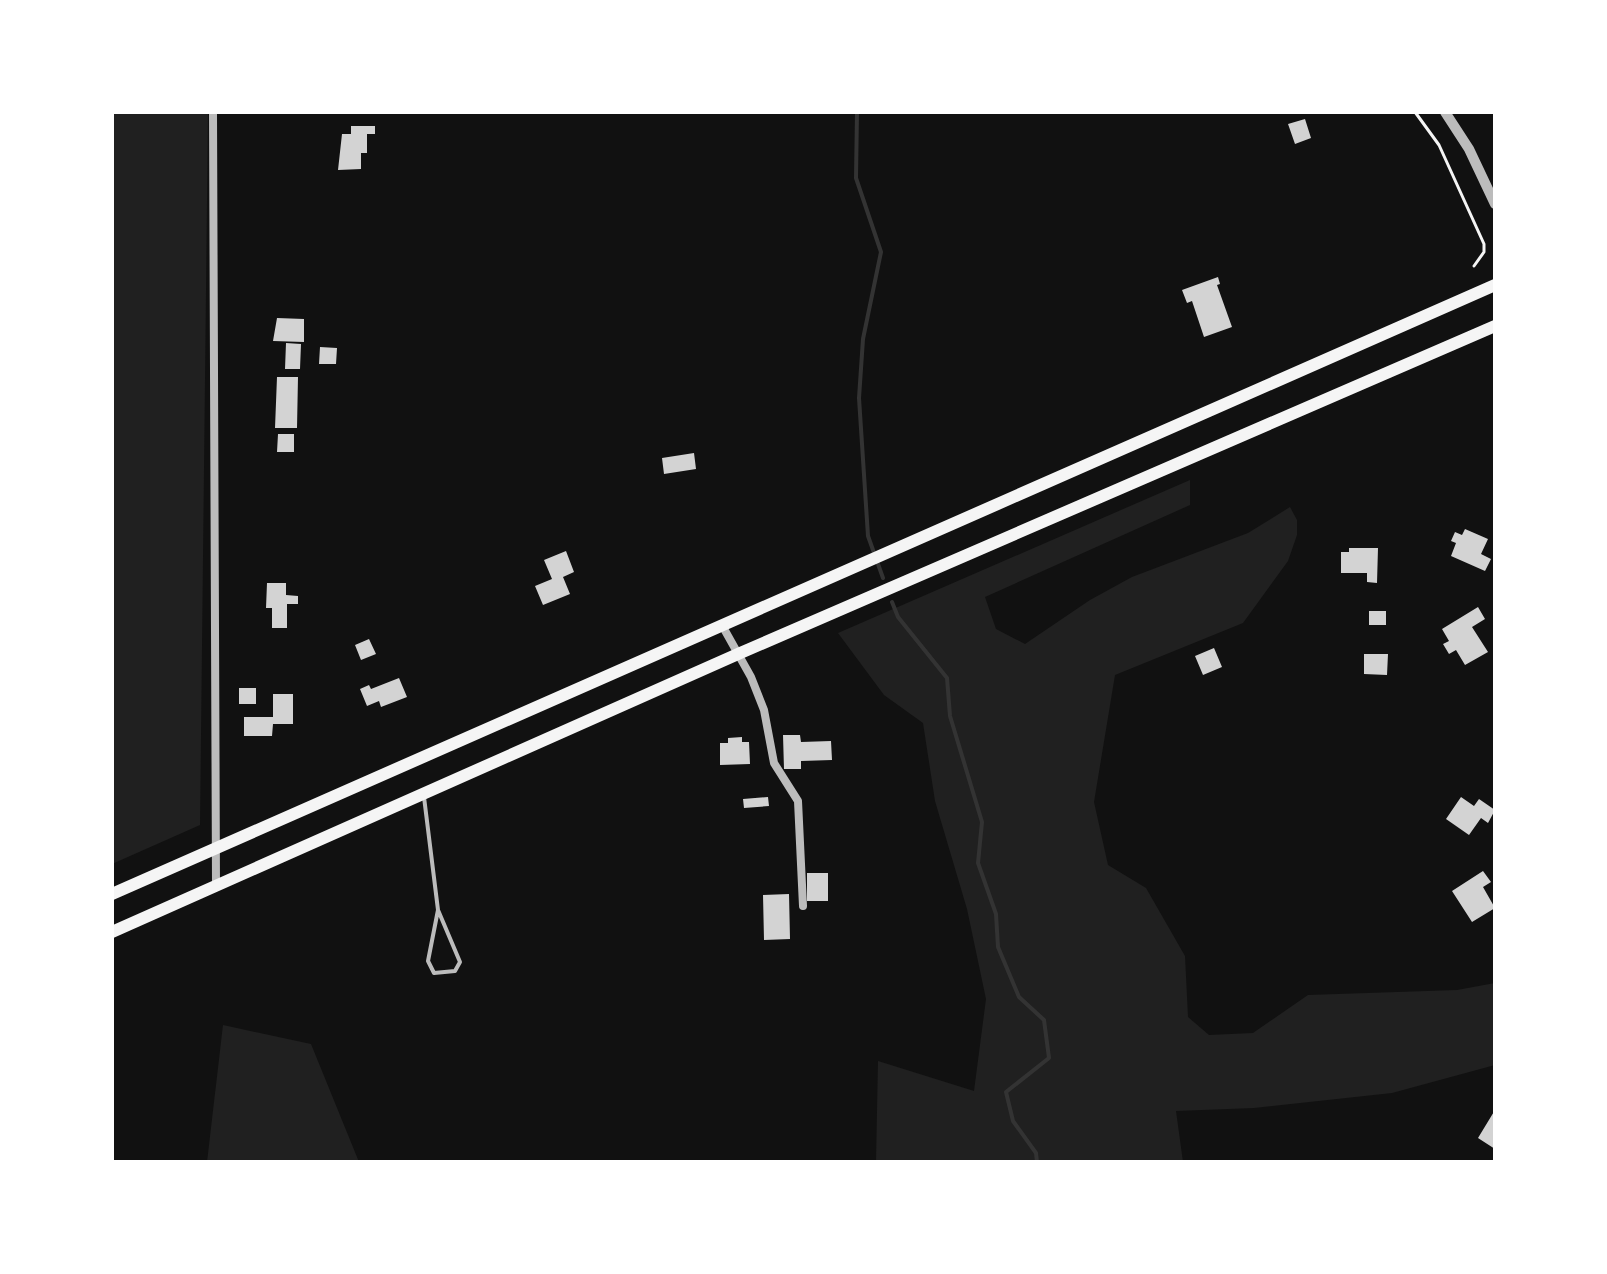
<svg xmlns="http://www.w3.org/2000/svg" width="1607" height="1274" font-family="'Source Serif 4',serif">
  <style>
    .green { fill: #202020 }
    .lines { fill: none; stroke-linecap: round; stroke-linejoin: round }
    .stream { stroke: #333; stroke-width: 4 }
    .building { fill: #d3d3d3 }
    .path { stroke: #f5f5f5; stroke-width: 3 }
    .service { stroke: #bcbcbc; stroke-width: 4 }
    .minor { stroke: #bcbcbc; stroke-width: 8 }
    .tertiary { stroke: #bcbcbc; stroke-width: 10 }
    .primary { stroke: #f5f5f5; stroke-width: 12 }
  </style>
  <rect width="100%" height="100%" fill="#111"/>
  <!-- green -->
  <path class="green" d="M 112,112 L 208,112 L 200,825 L 112,864 Z
    M 1190,480 L 1190,505 L 985,597 L 996,629 L 1025,644 L 1090,600 L 1132,577 L 1248,533 L 1290,507 L 1297,520 L 1297,535 L 1288,561 L 1243,623 L 1115,675 L 1094,802 L 1108,865 L 1146,888 L 1185,956 L 1188,1017 L 1209,1035 L 1253,1033 L 1308,995 L 1457,990 L 1495,983 L 1495,1065 L 1392,1093 L 1254,1108 L 1176,1111 L 1183,1162 L 876,1162 L 878,1061 L 974,1091 L 986,999 L 967,909 L 935,801 L 923,723 L 884,695 L 838,633 Z
    M 223,1025 L 311,1044 L 359,1162 L 207,1162 Z"/>
  <g class="lines">
    <!-- stream -->
    <path class="stream" d="M 857,112 L 856,178 L 881,252 L 863,339 L 859,398 L 868,536 L 883,578
      M 892,602 L 898,617 L 947,678 L 950,716 L 982,822 L 978,863 L 996,914 L 998,947 L 1019,997 L 1044,1020 L 1049,1058 L 1006,1092 L 1013,1121 L 1036,1153 L 1037,1162"/>
  </g>
  <!-- building -->
  <path class="building" d="M 1305,119 L 1311,138 L 1295,144 L 1288,124 Z
    M 351,126 L 375,126 L 375,134 L 367,134 L 367,153 L 361,153 L 361,169 L 338,170 L 342,134 L 351,134 Z
    M 1218,277 L 1220,284 L 1217,285 L 1232,327 L 1204,337 L 1192,301 L 1187,303 L 1182,290 Z
    M 277,318 L 304,319 L 304,342 L 273,341 Z
    M 286,343 L 301,344 L 300,369 L 285,369 Z
    M 320,347 L 337,348 L 336,364 L 319,364 Z
    M 277,377 L 298,377 L 297,428 L 275,428 Z
    M 278,434 L 294,434 L 294,452 L 277,452 Z
    M 694,453 L 696,469 L 664,474 L 662,458 Z
    M 1465,529 L 1488,539 L 1481,554 L 1491,559 L 1485,571 L 1451,556 L 1456,543 L 1451,541 L 1455,532 L 1462,535 Z
    M 1349,548 L 1378,548 L 1377,583 L 1367,582 L 1367,573 L 1341,573 L 1341,552 L 1349,552 Z
    M 566,551 L 574,572 L 563,577 L 570,594 L 543,605 L 535,586 L 552,579 L 544,560 Z
    M 267,583 L 286,583 L 286,595 L 298,596 L 298,604 L 287,604 L 287,628 L 272,628 L 272,608 L 266,608 Z
    M 1478,607 L 1485,619 L 1472,627 L 1488,652 L 1465,665 L 1456,650 L 1449,654 L 1443,644 L 1449,641 L 1442,629 Z
    M 1369,611 L 1386,611 L 1386,625 L 1369,625 Z
    M 369,639 L 376,654 L 361,660 L 355,645 Z
    M 1214,648 L 1222,667 L 1203,675 L 1195,656 Z
    M 1364,654 L 1388,654 L 1387,675 L 1364,674 Z
    M 399,678 L 407,697 L 381,707 L 379,701 L 367,706 L 360,689 L 369,685 L 371,689 Z
    M 239,688 L 256,688 L 256,704 L 239,704 Z
    M 273,694 L 293,694 L 293,724 L 273,724 L 272,736 L 244,736 L 244,717 L 273,717 Z
    M 783,735 L 800,735 L 801,742 L 831,741 L 832,760 L 801,761 L 801,769 L 784,769 Z
    M 742,737 L 742,742 L 749,742 L 750,764 L 720,765 L 720,743 L 728,743 L 728,738 Z
    M 768,797 L 769,806 L 744,808 L 743,799 Z
    M 1461,797 L 1474,806 L 1479,799 L 1495,810 L 1488,823 L 1481,818 L 1469,835 L 1446,819 Z
    M 1483,871 L 1491,882 L 1483,887 L 1495,908 L 1472,922 L 1452,891 Z
    M 807,873 L 828,873 L 828,901 L 807,901 Z
    M 789,894 L 790,939 L 764,940 L 763,895 Z
    M 1495,1110 L 1495,1149 L 1478,1138 Z"/>
  <g class="lines">
    <!-- path -->
    <path class="path" d="M 1415,112 L 1439,145 L 1484,244 L 1484,252 L 1474,266"/>
    <!-- service -->
    <path class="service" d="M 424,797 L 438,910 L 460,962 L 455,971 L 434,973 L 428,961 L 438,910"/>
    <!-- minor -->
    <path class="minor" d="M 213,112 L 216,886
      M 723,627 L 751,677 L 764,710 L 774,763 L 798,801 L 803,906"/>
    <!-- tertiary -->
    <path class="tertiary" d="M 1445,112 L 1469,149 L 1495,204"/>
    <!-- primary -->
    <path class="primary" d="M 112,894 L 1495,285
      M 112,932 L 738,654 L 1495,326"/>
  </g>
  <!-- border -->
  <rect width="1607" height="1274" fill="none" stroke="#ffffff" stroke-width="228"/>
</svg>
